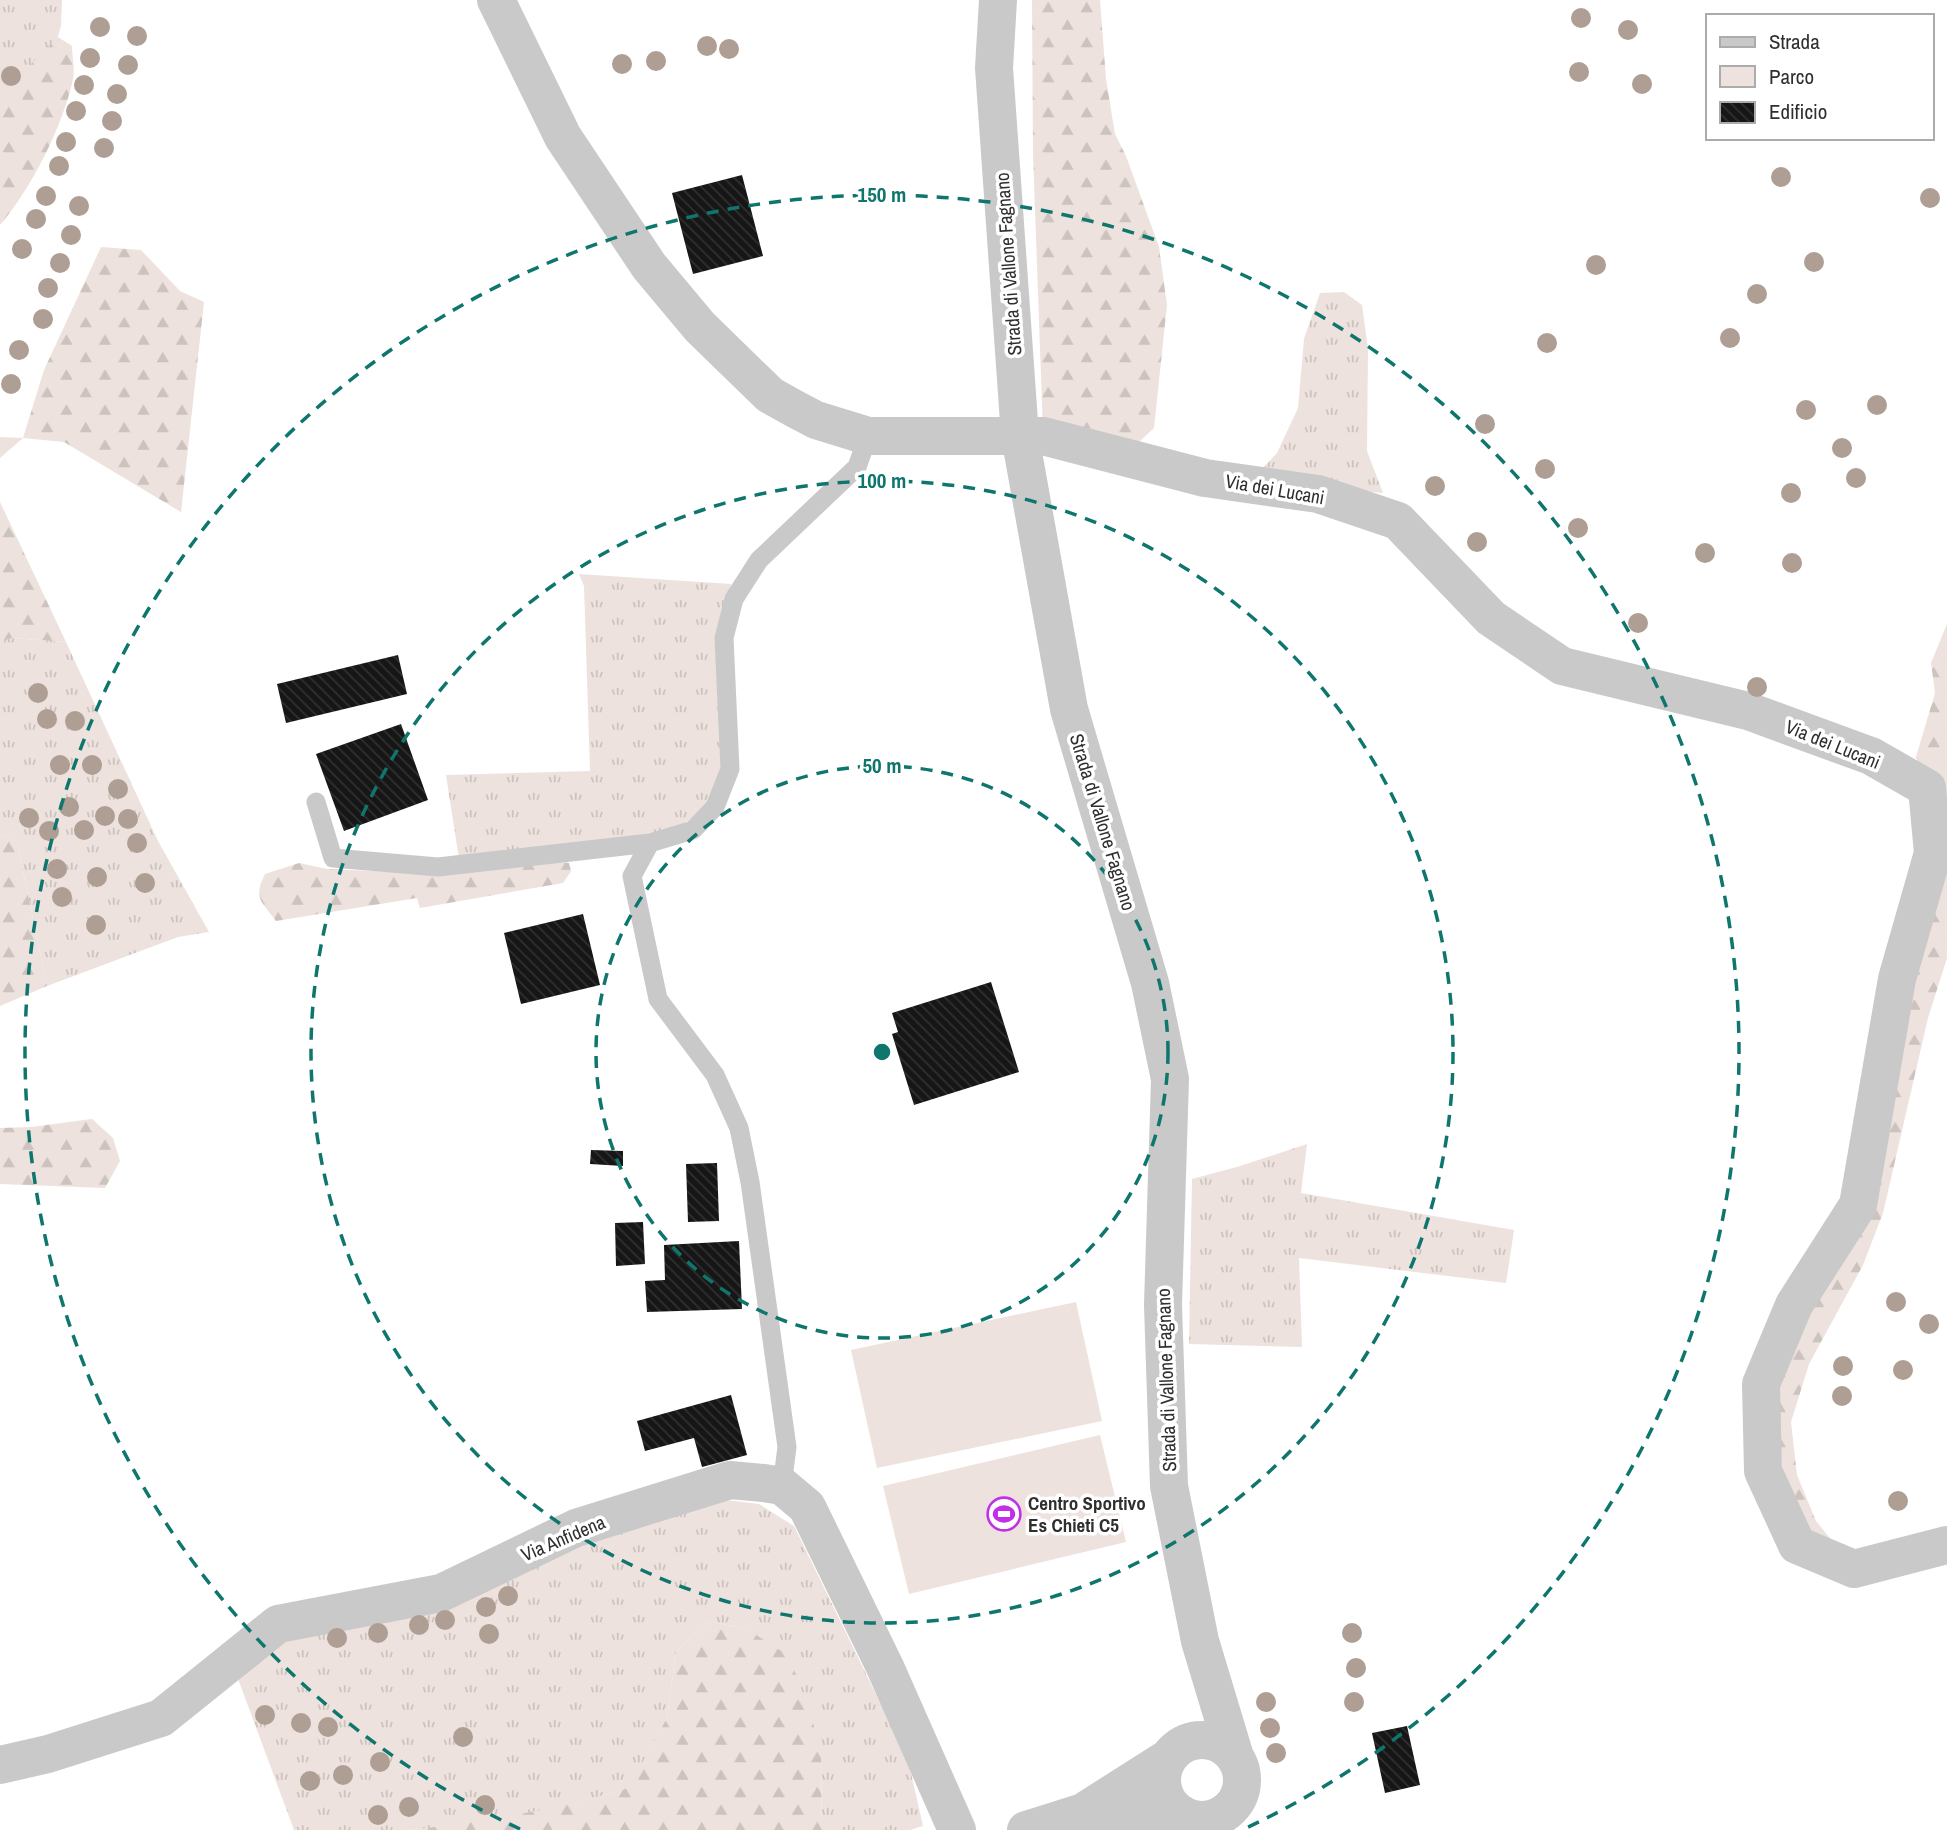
<svg xmlns="http://www.w3.org/2000/svg" width="1947" height="1830" font-family="'Archivo Narrow',sans-serif">
  <style>
    .grass { fill: url(#grass-tufts) }
    .forest { fill: url(#forest-firs) }
    .park { fill: #ede2dd }
    .building { fill: url(#building-back-hatch) }
    .lines { fill: none; stroke-linecap: round; stroke-linejoin: round }
    .service { stroke: #c9c9c9; stroke-width: 19 }
    .minor { stroke: #c9c9c9; stroke-width: 38 }
    .tree { fill: #ae9e93 }
    .ring { fill: none; stroke: #0f766e; stroke-width: 3.5; stroke-dasharray: 12 9 }
    .labels { text-anchor: middle; stroke-width: 7; stroke-linejoin: round; paint-order: stroke }
    .street-label { font-size: 19px; fill: #2f2f2f; stroke: #fff }
    .poi-label { font-size: 19px; font-weight: bold; fill: #2f2f2f; stroke: #fff; text-anchor: start }
    .centre { fill: #0f766e; stroke: #fff; stroke-width: 3.5 }
    .ring-label { font-size: 21px; text-anchor: middle; font-weight: bold; fill: #0f766e; stroke: #fff; stroke-width: 7; stroke-linejoin: round; paint-order: stroke }
  </style>
  <defs>
    <pattern id="grass-tufts" width="24" height="20" patternUnits="userSpaceOnUse" patternTransform="scale(1.75)"><rect width="24" height="20" fill="#ede2dd"/><path d="M3 7l-1-3M5 7V3M7 7l1-3M15 17l-1-3M17 17v-4M19 17l1-3" fill="none" stroke="#ccc2be"/></pattern>
    <pattern id="forest-firs" width="22" height="20" patternUnits="userSpaceOnUse" patternTransform="scale(1.75)"><rect width="22" height="20" fill="#ede2dd"/><path d="M5 1l3.5 6h-7zM16 11l3.5 6h-7z" fill="#ccc2be"/></pattern>
    <pattern id="building-back-hatch" width="6" height="6" patternUnits="userSpaceOnUse" patternTransform="scale(1.75)"><rect width="6" height="6" fill="#161616"/><path d="M-1 5l2 2M0 0l6 6M5-1l2 2" fill="none" stroke="#303030"/></pattern>
  </defs>
  <rect width="100%" height="100%" fill="#fff"/>
  <!-- grass -->
  <path class="grass" d="M 0,0 L 62,0 L 61,26 L 46,77 L 0,122 Z
    M 1344,292 L 1362,305 L 1368,349 L 1367,451 L 1383,493 L 1252,480 L 1277,453 L 1298,408 L 1304,339 L 1320,293 Z
    M 579,574 L 731,584 L 721,631 L 721,781 L 703,812 L 676,828 L 624,841 L 459,859 L 446,775 L 590,771 L 584,586 Z
    M 12,638 L 66,642 L 158,841 L 209,932 L 178,937 L 47,986 L 17,842 L 0,835 L 0,642 Z
    M 1307,1144 L 1301,1193 L 1514,1230 L 1506,1283 L 1299,1258 L 1302,1347 L 1189,1344 L 1192,1179 L 1240,1166 Z
    M 692,1496 L 759,1504 L 794,1526 L 908,1760 L 923,1826 L 910,1830 L 822,1830 L 821,1752 L 747,1629 L 709,1621 L 676,1652 L 667,1718 L 629,1788 C 557,1809 482,1827 407,1830 C 369,1830 331,1830 294,1830 L 234,1668 L 277,1634 Z"/>
  <!-- forest -->
  <path class="forest" d="M 1032,0 L 1100,0 L 1106,79 L 1115,134 L 1126,156 L 1159,247 L 1167,305 L 1154,428 L 1126,454 L 1043,432 L 1033,154 Z
    M 58,37 L 72,46 C 72,56 75,69 73,79 C 63,126 31,189 0,225 L 0,95 Z
    M 101,247 L 141,250 L 180,291 L 204,302 L 181,512 L 64,442 L 23,438 L 0,458 L 0,437 L 23,438 L 44,370 Z
    M 0,502 L 66,642 L 12,638 L 0,642 Z
    M 1947,624 L 1947,958 L 1928,1018 L 1883,1213 L 1863,1265 L 1809,1364 L 1791,1422 L 1797,1475 L 1816,1521 L 1842,1553 L 1792,1519 L 1770,1400 L 1794,1333 L 1862,1208 L 1925,778 L 1916,757 L 1935,693 L 1931,663 Z
    M 0,835 L 17,842 L 47,986 L 0,1006 Z
    M 554,861 L 569,863 L 571,871 L 563,883 L 420,908 L 417,898 L 276,921 C 261,901 253,898 265,874 L 299,863 L 327,869 L 419,873 Z
    M 92,1119 L 113,1138 L 120,1161 L 105,1188 L 0,1184 L 0,1128 L 31,1127 Z
    M 709,1621 L 747,1629 L 789,1656 L 810,1712 L 821,1752 L 822,1830 L 408,1830 C 483,1822 556,1810 628,1788 L 667,1718 L 676,1652 Z"/>
  <!-- park -->
  <path class="park" d="M 1076,1302 L 1102,1421 L 877,1468 L 851,1350 Z
    M 1100,1435 L 1126,1542 L 909,1594 L 883,1486 Z"/>
  <!-- building -->
  <path class="building" d="M 742,175 L 763,256 L 693,274 L 672,193 Z
    M 398,655 L 407,694 L 286,723 L 277,684 Z
    M 401,724 L 428,800 L 344,831 L 316,754 Z
    M 583,914 L 600,985 L 521,1004 L 504,933 Z
    M 991,982 L 1019,1072 L 914,1105 L 892,1034 L 898,1032 L 892,1013 Z
    M 591,1150 L 623,1151 L 623,1166 L 590,1164 Z
    M 717,1163 L 719,1221 L 688,1222 L 686,1164 Z
    M 643,1222 L 645,1264 L 616,1266 L 615,1223 Z
    M 739,1241 L 742,1309 L 647,1312 L 645,1281 L 665,1280 L 664,1245 Z
    M 731,1395 L 747,1455 L 702,1467 L 694,1438 L 645,1451 L 637,1421 Z
    M 1407,1726 L 1420,1785 L 1385,1793 L 1372,1733 Z"/>
  <g class="lines">
    <!-- service -->
    <path class="service" d="M 316,802 L 333,858 L 438,867 L 650,843 L 632,876 L 658,999 L 715,1075 L 739,1128 L 750,1182 L 787,1447 L 782,1486
      M 650,843 L 693,830 L 715,807 L 730,769 L 724,638 L 734,599 L 759,560 L 857,467 L 868,436"/>
    <!-- minor -->
    <path class="minor" d="M 496,0 L 563,137 L 649,266 L 700,327 L 770,395 L 795,409 L 816,420 L 868,436 L 1043,436 L 1205,478 L 1318,494 L 1398,521 L 1491,618 L 1562,666 L 1748,711 L 1871,756 L 1927,788 L 1933,853 L 1897,979 L 1858,1205 L 1794,1305 L 1761,1384 L 1763,1471 L 1797,1545 L 1854,1569 L 1947,1545
      M 998,0 L 994,68 L 1020,436 L 1069,709 L 1150,983 L 1170,1079 L 1163,1305 L 1169,1486 L 1200,1641 L 1235,1757
      M1162 1780a40 40 0 1 1 80 0a40 40 0 1 1-80 0Z
      M 0,1765 L 48,1754 L 161,1718 L 278,1624 L 441,1593 L 576,1528 L 730,1480 L 764,1483 L 782,1486 L 807,1507 L 885,1667 L 957,1830
      M 1083,1812 L 1180,1813
      M 1026,1830 L 1083,1812 L 1168,1758"/>
  </g>
  <!-- trees -->
  <g class="tree">
    <circle cx="1581" cy="18" r="10"/>
    <circle cx="100" cy="27" r="10"/>
    <circle cx="1628" cy="30" r="10"/>
    <circle cx="137" cy="36" r="10"/>
    <circle cx="707" cy="46" r="10"/>
    <circle cx="729" cy="49" r="10"/>
    <circle cx="90" cy="58" r="10"/>
    <circle cx="656" cy="61" r="10"/>
    <circle cx="622" cy="64" r="10"/>
    <circle cx="128" cy="65" r="10"/>
    <circle cx="1579" cy="72" r="10"/>
    <circle cx="11" cy="76" r="10"/>
    <circle cx="1642" cy="84" r="10"/>
    <circle cx="84" cy="85" r="10"/>
    <circle cx="117" cy="94" r="10"/>
    <circle cx="76" cy="111" r="10"/>
    <circle cx="112" cy="121" r="10"/>
    <circle cx="66" cy="142" r="10"/>
    <circle cx="104" cy="148" r="10"/>
    <circle cx="59" cy="166" r="10"/>
    <circle cx="1781" cy="177" r="10"/>
    <circle cx="46" cy="196" r="10"/>
    <circle cx="1930" cy="198" r="10"/>
    <circle cx="79" cy="206" r="10"/>
    <circle cx="36" cy="219" r="10"/>
    <circle cx="71" cy="235" r="10"/>
    <circle cx="22" cy="249" r="10"/>
    <circle cx="1814" cy="262" r="10"/>
    <circle cx="60" cy="263" r="10"/>
    <circle cx="1596" cy="265" r="10"/>
    <circle cx="48" cy="288" r="10"/>
    <circle cx="1757" cy="294" r="10"/>
    <circle cx="43" cy="319" r="10"/>
    <circle cx="1730" cy="338" r="10"/>
    <circle cx="1547" cy="343" r="10"/>
    <circle cx="19" cy="350" r="10"/>
    <circle cx="11" cy="384" r="10"/>
    <circle cx="1877" cy="405" r="10"/>
    <circle cx="1806" cy="410" r="10"/>
    <circle cx="1485" cy="424" r="10"/>
    <circle cx="1842" cy="448" r="10"/>
    <circle cx="1545" cy="469" r="10"/>
    <circle cx="1856" cy="478" r="10"/>
    <circle cx="1435" cy="486" r="10"/>
    <circle cx="1791" cy="493" r="10"/>
    <circle cx="1578" cy="528" r="10"/>
    <circle cx="1477" cy="542" r="10"/>
    <circle cx="1705" cy="553" r="10"/>
    <circle cx="1792" cy="563" r="10"/>
    <circle cx="1638" cy="623" r="10"/>
    <circle cx="1757" cy="687" r="10"/>
    <circle cx="38" cy="693" r="10"/>
    <circle cx="47" cy="719" r="10"/>
    <circle cx="75" cy="721" r="10"/>
    <circle cx="60" cy="765" r="10"/>
    <circle cx="92" cy="765" r="10"/>
    <circle cx="118" cy="789" r="10"/>
    <circle cx="69" cy="807" r="10"/>
    <circle cx="105" cy="816" r="10"/>
    <circle cx="29" cy="818" r="10"/>
    <circle cx="128" cy="819" r="10"/>
    <circle cx="84" cy="830" r="10"/>
    <circle cx="49" cy="831" r="10"/>
    <circle cx="137" cy="843" r="10"/>
    <circle cx="57" cy="869" r="10"/>
    <circle cx="97" cy="877" r="10"/>
    <circle cx="145" cy="883" r="10"/>
    <circle cx="62" cy="897" r="10"/>
    <circle cx="96" cy="925" r="10"/>
    <circle cx="1896" cy="1302" r="10"/>
    <circle cx="1929" cy="1324" r="10"/>
    <circle cx="1843" cy="1366" r="10"/>
    <circle cx="1903" cy="1370" r="10"/>
    <circle cx="1842" cy="1396" r="10"/>
    <circle cx="1898" cy="1501" r="10"/>
    <circle cx="508" cy="1596" r="10"/>
    <circle cx="486" cy="1607" r="10"/>
    <circle cx="445" cy="1620" r="10"/>
    <circle cx="419" cy="1625" r="10"/>
    <circle cx="378" cy="1633" r="10"/>
    <circle cx="1352" cy="1633" r="10"/>
    <circle cx="489" cy="1634" r="10"/>
    <circle cx="337" cy="1638" r="10"/>
    <circle cx="1356" cy="1668" r="10"/>
    <circle cx="1266" cy="1702" r="10"/>
    <circle cx="1354" cy="1702" r="10"/>
    <circle cx="265" cy="1715" r="10"/>
    <circle cx="301" cy="1723" r="10"/>
    <circle cx="328" cy="1727" r="10"/>
    <circle cx="1270" cy="1728" r="10"/>
    <circle cx="463" cy="1737" r="10"/>
    <circle cx="1276" cy="1753" r="10"/>
    <circle cx="380" cy="1762" r="10"/>
    <circle cx="343" cy="1775" r="10"/>
    <circle cx="310" cy="1781" r="10"/>
    <circle cx="485" cy="1805" r="10"/>
    <circle cx="409" cy="1807" r="10"/>
    <circle cx="378" cy="1815" r="10"/>
  </g>
  <!-- distance rings -->
  <g class="ring">
    <circle cx="882" cy="1052" r="286"/>
    <circle cx="882" cy="1052" r="571"/>
    <path d="M520 1829A857 857 0 1 1 1244 1829"/>
  </g>
  <!-- icons -->
  <defs>
    <symbol id="stadium-ring" viewBox="-11 -11 22 22"><circle r="9.5" fill="#fff" stroke="#c32fe8" stroke-width="1.5"/><path d="M0-5a6.5 5 0 1 0 0 10a6.5 5 0 1 0 0-10ZM-3.5-1.8h7v3.6h-7Z" fill="#c32fe8"/></symbol>
  </defs>
  <g fill-rule="evenodd">
    <use href="#stadium-ring" x="985" y="1495" width="38" height="38"/>
  </g>
  <g class="labels">
    <!-- street labels -->
    <g class="street-label">
      <text transform="translate(1008 264) rotate(-94)" y="7">Strada di Vallone Fagnano</text>
      <text transform="translate(1275 489) rotate(10)" y="7">Via dei Lucani</text>
      <text transform="translate(1833 744) rotate(22)" y="7">Via dei Lucani</text>
      <text transform="translate(1103 822) rotate(73)" y="7">Strada di Vallone Fagnano</text>
      <text transform="translate(1166 1380) rotate(-92)" y="7">Strada di Vallone Fagnano</text>
      <text transform="translate(563 1538) rotate(-23)" y="7">Via Anfidena</text>
    </g>
    <!-- poi labels -->
    <g class="poi-label">
      <text x="1028" y="1510">Centro Sportivo<tspan x="1028" dy="22">Es Chieti C5</tspan></text>
    </g>
  </g>
  <circle cx="882" cy="1052" r="10" class="centre"/>
  <g class="ring-label">
    <text x="882" y="202">150 m</text>
    <text x="882" y="488">100 m</text>
    <text x="882" y="773">50 m</text>
  </g>
  <!-- legend -->
  <rect x="1706" y="14" width="228" height="126" fill="#ffffff" stroke="#acacac" stroke-width="2"/>
  <rect x="1720" y="37" width="35" height="10" fill="#c9c9c9" stroke="#acacac" stroke-width="2"/>
  <text x="1769" y="49" font-size="21" fill="#2f2f2f">Strada</text>
  <rect x="1720" y="66" width="35" height="21" fill="#ede2dd" stroke="#acacac" stroke-width="2"/>
  <text x="1769" y="84" font-size="21" fill="#2f2f2f">Parco</text>
  <rect x="1720" y="102" width="35" height="21" fill="url(#building-back-hatch)" stroke="#acacac" stroke-width="2"/>
  <text x="1769" y="119" font-size="21" fill="#2f2f2f">Edificio</text>
</svg>
